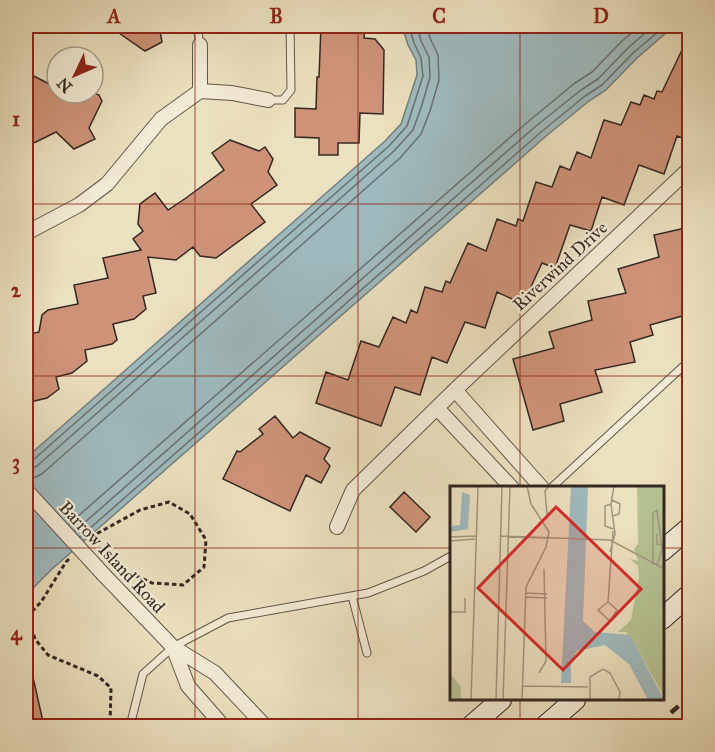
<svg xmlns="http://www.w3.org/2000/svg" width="715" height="752" font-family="'IM FELL Great Primer',serif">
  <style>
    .water { fill: #9fbabe; stroke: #747f80; stroke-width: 1.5 }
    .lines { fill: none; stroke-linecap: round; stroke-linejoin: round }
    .shore { stroke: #697070; stroke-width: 1.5 }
    .building { fill: #ce9278; stroke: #332722; stroke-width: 1.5 }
    .lane-casing { stroke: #615549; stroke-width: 9 }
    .street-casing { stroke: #615549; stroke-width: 16 }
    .secondary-casing { stroke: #332722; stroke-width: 22 }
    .path { stroke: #332722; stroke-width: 3; stroke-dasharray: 4.5 3; stroke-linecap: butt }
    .lane { stroke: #f2ebd5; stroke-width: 7 }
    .street { stroke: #f2ebd5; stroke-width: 14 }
    .secondary { stroke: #f2ebd5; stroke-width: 20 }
    .rail { stroke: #332722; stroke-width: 4.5; stroke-dasharray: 10 10; stroke-linecap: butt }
    .street-bridge-casing { stroke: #615549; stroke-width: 16; stroke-linecap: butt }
    .path-bridge { stroke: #332722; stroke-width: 3; stroke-dasharray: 4.5 3; stroke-linecap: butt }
    .street-bridge { stroke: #f2ebd5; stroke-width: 14 }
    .grid { fill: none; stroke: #8f2418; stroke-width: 1.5; stroke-opacity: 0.55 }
    .labels { text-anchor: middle; stroke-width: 4.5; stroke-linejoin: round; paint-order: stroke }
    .street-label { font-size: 18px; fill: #332722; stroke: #f2ebd5 }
    .inset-road { fill: none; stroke: #a19680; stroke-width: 1.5 }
    .view { fill: #d62828; fill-opacity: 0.15; stroke: #d62828; stroke-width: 3 }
    .inset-edge { fill: none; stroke: #332722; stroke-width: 3 }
    .neatline { fill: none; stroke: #8f2418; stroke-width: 2 }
    .grid-label { font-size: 20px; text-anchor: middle; font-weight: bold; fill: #8f2418 }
  </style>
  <rect width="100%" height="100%" fill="#ebe0bf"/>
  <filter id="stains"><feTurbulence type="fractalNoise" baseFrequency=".00333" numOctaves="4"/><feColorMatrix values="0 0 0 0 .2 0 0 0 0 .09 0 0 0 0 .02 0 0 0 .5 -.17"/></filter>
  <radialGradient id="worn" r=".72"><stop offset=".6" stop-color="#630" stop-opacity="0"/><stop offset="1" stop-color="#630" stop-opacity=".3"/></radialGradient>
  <!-- water -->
  <path class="water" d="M 402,26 L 674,26 L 637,58 L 606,90 L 589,101 L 545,137 L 52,569 L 26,595 L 26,458 L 385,141 L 401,124 L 417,75 L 416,60 L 408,45 Z"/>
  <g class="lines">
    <!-- shore -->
    <path class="shore" d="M 26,462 L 32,461 L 389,146 L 407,126 L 423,76 L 421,58 L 414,43 L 409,26
      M 26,470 L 31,469 L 37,466 L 394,151 L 413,130 L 421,108 L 430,77 L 429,57 L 421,41 L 417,26
      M 26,479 L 36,477 L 43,473 L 400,158 L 421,134 L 430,111 L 439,80 L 438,55 L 430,38 L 427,26
      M 69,524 L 530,120 L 575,83 L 592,72 L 622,41 L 640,26
      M 75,531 L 536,126 L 581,90 L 598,79 L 628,48 L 653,26
      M 80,537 L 541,132 L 585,96 L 602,85 L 633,53 L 665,26"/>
  </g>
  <!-- building -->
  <path class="building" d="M 109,26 L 159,26 L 162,42 L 145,51 Z
    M 321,26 L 365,26 L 364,38 L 375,39 L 384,50 L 383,114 L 360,113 L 359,143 L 338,143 L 338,155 L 319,155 L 319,138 L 295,137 L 295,108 L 316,109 L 317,77 L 319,77 Z
    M 690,33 L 690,141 L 677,136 L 664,174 L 639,165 L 624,205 L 602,197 L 591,231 L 570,225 L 555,268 L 542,263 L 523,304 L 497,292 L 485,328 L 465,322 L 447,363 L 432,357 L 420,395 L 395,387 L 381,426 L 316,403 L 326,372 L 348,380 L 361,341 L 379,347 L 393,317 L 406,323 L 411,310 L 417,313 L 425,287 L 442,292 L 446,281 L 450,283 L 468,243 L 486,251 L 497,219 L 516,226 L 518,219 L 523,221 L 536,182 L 552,187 L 560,166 L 570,170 L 577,152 L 591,158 L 604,120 L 621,125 L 631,102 L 640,105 L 644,95 L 654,99 L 657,91 L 662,92 Z
    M 26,72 L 57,88 L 57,93 L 94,93 L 99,95 L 102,101 L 89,128 L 95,139 L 74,149 L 56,132 L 36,142 L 26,145 Z
    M 230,140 L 259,151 L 265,147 L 273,159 L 268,172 L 277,185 L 251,204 L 265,222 L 216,258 L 200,256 L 193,247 L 176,260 L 148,257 L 156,293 L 143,296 L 146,309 L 134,319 L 113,324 L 117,340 L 112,344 L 85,350 L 87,361 L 72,373 L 56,377 L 59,389 L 47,398 L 26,403 L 26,335 L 39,332 L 42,315 L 48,310 L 78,304 L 74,285 L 108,278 L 103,258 L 141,250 L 133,239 L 143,231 L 138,224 L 140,204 L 155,193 L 168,210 L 186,198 L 224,170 L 212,153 Z
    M 690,227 L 690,309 L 682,316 L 650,325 L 653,335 L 630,342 L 635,362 L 595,370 L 602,392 L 560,404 L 564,421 L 533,430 L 513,359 L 554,348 L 549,332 L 592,320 L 588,301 L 626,293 L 618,269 L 659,257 L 654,235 Z
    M 275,416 L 293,438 L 300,432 L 330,448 L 324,459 L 330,466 L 321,483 L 306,475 L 290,511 L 223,479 L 237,451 L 240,452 L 263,434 L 259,429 Z
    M 404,492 L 430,517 L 416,532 L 390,507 Z
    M 32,673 L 44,726 L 26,726 L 26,674 Z"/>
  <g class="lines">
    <defs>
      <path id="lane" d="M 197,26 L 200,45
        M 268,100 L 283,100 L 291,90 L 290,26
        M 551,488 L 690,360
        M 352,596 L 367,653
        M 130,726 L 143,674 L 173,647 L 228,618 L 368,593 L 424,571 L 451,556"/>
      <path id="street" d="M 200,91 L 232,93 L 268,100
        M 26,235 L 30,231 L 79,205 L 107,184 L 161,119 L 200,91 L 200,45
        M 455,390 L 542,488
        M 437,408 L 512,488
        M 337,527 L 353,490 L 455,390 L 690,168
        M 104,575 L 173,647 L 215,673 L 265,726
        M 173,647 L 188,686 L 223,726"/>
      <path id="secondary" d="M 662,551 L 690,527
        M 662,619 L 690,594
        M 471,726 L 501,700
        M 545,726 L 575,700"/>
    </defs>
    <!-- lane casing -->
    <use href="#lane" class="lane-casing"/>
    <!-- street casing -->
    <use href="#street" class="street-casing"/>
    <!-- secondary casing -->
    <use href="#secondary" class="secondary-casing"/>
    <!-- path -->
    <path class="path" d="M 92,539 L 98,533 L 140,510 L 169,502 L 190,514 L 206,540 L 204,567 L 183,585 L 152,583 L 121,569
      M 69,559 L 66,562 L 41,602 L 28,616 L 35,639 L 48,655 L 98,676 L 111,688 L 110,726"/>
    <!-- lane -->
    <use href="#lane" class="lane"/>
    <!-- street -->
    <use href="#street" class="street"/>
    <!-- secondary -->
    <use href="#secondary" class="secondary"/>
    <!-- rail -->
    <path class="rail" d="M 656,726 L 690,696
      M 674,726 L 690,712"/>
    <defs>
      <path id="street-bridge" d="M 26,490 L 104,575"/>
    </defs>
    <!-- street-bridge casing -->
    <use href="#street-bridge" class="street-bridge-casing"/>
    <!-- path-bridge -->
    <path class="path-bridge" d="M 26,469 L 32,475"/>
    <!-- street-bridge -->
    <use href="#street-bridge" class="street-bridge"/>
  </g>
  <!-- grid -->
  <path class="grid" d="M 195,26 L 195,726M 358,26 L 358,726M 520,26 L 520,488M 26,204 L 690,204M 26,376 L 690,376M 26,548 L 451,548M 662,548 L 690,548M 520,700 L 520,726"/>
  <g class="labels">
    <!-- street labels -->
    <g class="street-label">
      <text transform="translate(560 266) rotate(-43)" y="6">Riverwind Drive</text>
      <text transform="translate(112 557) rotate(47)" y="6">Barrow Island Road</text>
    </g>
  </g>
  <!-- overview -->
  <g transform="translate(450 486)">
    <rect width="214" height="214" fill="#ebe0bf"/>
    <path d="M 187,0 L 214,0 L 214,211 L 182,153 L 176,146 L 168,146 L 181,134 L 189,91 L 188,80 L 180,73 L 188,75 L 184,63 L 188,58 ZM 0,187 L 11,201 L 11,214 L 0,214 Z" fill="#b6c293"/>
    <path d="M 121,0 L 138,0 L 133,135 L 145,146 L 180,149 L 214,214 L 198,214 L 179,178 L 155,159 L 127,165 L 121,175 L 121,197 L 111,197 ZM 12,6 L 20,9 L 18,43 L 0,46 L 0,40 L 10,39 Z" fill="#9fbabe"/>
    <path class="inset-road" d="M 162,14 L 170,18 L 169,28 L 163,30M 161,18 L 155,20 L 155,40 L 163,43M 97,28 L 95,5 L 99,0M 207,48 L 207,58 L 215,59M 50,50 L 160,54 L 215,83M 0,51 L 26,50M 59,51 L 99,52M 0,55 L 25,53M 160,66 L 165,48 L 161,18 L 164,0M 203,79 L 203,27 L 207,24 L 212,63 L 207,80M 76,107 L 97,108M 75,111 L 97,112M 158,116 L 148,124 L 160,135 L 167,124 L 158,116 L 163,45M 0,126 L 15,126 L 15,112M 89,187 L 96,175 L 94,83M 73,200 L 138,201M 21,214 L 28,0M 46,214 L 52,0M 53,214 L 60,0M 72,214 L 76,101 L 96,61 L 99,46 L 81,18 L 77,0M 140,214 L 140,191 L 153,183 L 160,187 L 170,206 L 169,214"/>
    <path class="view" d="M 106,21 L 191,103 L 113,184 L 28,102 Z"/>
    <rect width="214" height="214" class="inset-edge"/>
  </g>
  <!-- margin -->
  <rect width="715" height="752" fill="none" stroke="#ebe0bf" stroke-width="66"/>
  <!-- north arrow -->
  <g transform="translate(75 75) rotate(226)"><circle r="28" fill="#f2ebd5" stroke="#a69d8d" stroke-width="1.5"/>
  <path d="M0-4.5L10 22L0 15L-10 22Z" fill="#8f2418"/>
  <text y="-9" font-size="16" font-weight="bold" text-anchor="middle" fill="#332722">N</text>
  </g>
  <rect x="33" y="33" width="649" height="686" class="neatline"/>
  <g class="grid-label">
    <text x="114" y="23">A</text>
    <text x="276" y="23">B</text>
    <text x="439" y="23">C</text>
    <text x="601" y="23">D</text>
    <text x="16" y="126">1</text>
    <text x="16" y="297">2</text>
    <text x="16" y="469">3</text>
    <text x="16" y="640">4</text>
  </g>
  <rect width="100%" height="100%" filter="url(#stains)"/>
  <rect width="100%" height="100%" fill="url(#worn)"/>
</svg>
